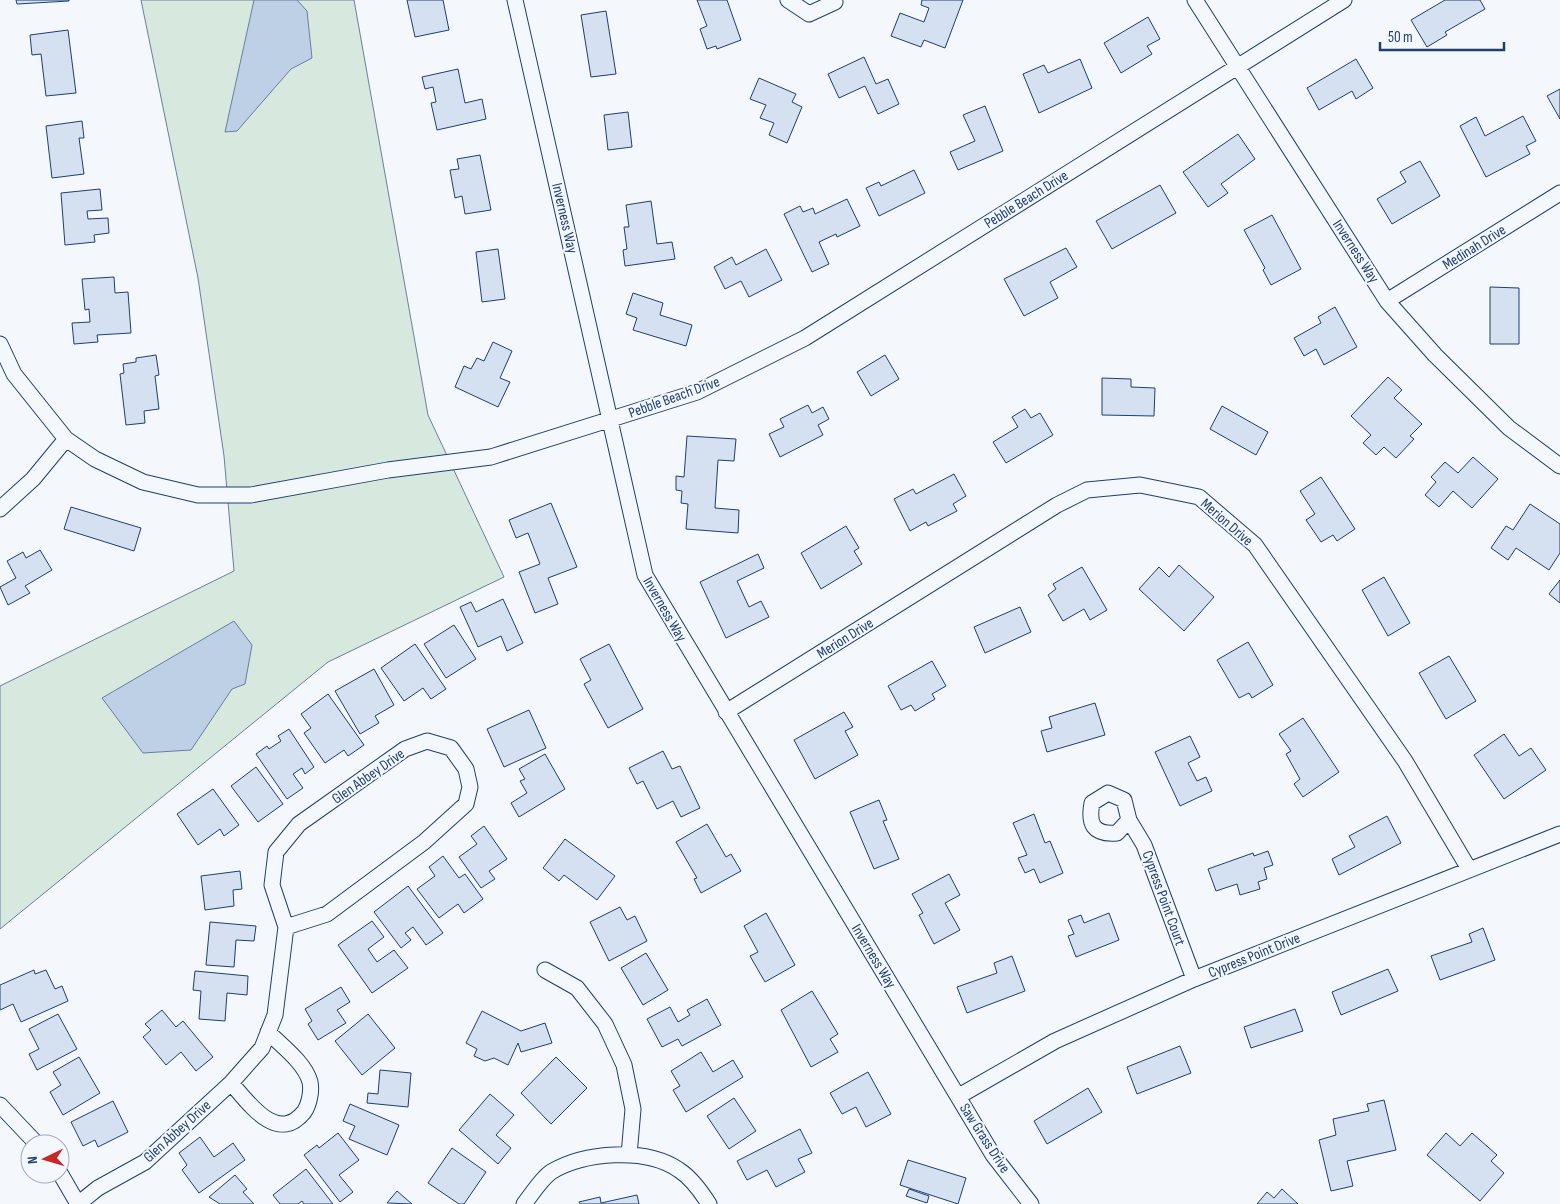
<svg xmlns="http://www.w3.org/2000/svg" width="1560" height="1204" font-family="'Sofia Sans Condensed',sans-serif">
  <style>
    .green { fill: #d7e8df; stroke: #687fa3 }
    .water { fill: #bed0e5; stroke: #687fa3 }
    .building { fill: #d5e0f0; stroke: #1d3f73 }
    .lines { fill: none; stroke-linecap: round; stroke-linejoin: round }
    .street-casing { stroke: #1d3f73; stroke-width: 17 }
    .street { stroke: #f4f7fb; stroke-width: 15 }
    .labels { text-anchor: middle; stroke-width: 4; stroke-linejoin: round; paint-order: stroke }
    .street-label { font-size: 15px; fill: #1d3f73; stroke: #f4f7fb }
  </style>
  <rect width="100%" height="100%" fill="#f4f7fb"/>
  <!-- green -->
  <path class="green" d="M 141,0 L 354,0 L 428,415 L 504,577 L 328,662 L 0,929 L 0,686 L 234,571 L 224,456 L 198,278 Z"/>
  <!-- water -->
  <path class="water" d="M 254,0 L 297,0 L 307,11 L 312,58 L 291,69 L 237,131 L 225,132 Z
    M 234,621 L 252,645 L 245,684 L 232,689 L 191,750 L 143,753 L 102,698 Z"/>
  <!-- building -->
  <path class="building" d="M 16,0 L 69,0 L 69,1 L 17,4 Z
    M 407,0 L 443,0 L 449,30 L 415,37 Z
    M 697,0 L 727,0 L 741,40 L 717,49 L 716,46 L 707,49 L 700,29 L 707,26 Z
    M 922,0 L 963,0 L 945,48 L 924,40 L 921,47 L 891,36 L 900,13 L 924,22 L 929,8 L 921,5 Z
    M 1445,0 L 1480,0 L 1485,9 L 1445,32 L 1447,35 L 1427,47 L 1411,20 Z
    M 606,11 L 616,74 L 591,77 L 581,15 Z
    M 1148,17 L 1160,39 L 1147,46 L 1152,54 L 1121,73 L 1104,43 Z
    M 68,30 L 76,93 L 46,96 L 41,54 L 32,55 L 30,35 Z
    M 864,57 L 876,84 L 888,79 L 899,104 L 878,114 L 865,86 L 839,98 L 828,74 Z
    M 1080,59 L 1092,88 L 1039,113 L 1023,74 L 1044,65 L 1048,73 Z
    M 1356,59 L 1373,88 L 1356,99 L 1352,91 L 1319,110 L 1307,88 Z
    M 458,69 L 465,103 L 482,99 L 486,119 L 437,130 L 431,103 L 436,102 L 433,87 L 425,89 L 422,77 Z
    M 759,78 L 796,94 L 792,102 L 802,107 L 787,143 L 769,135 L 774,123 L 760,118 L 766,105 L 750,99 Z
    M 1560,89 L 1560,119 L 1547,96 Z
    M 985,106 L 1003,151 L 958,170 L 950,152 L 975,141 L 963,115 Z
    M 628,112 L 632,147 L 608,150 L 604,115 Z
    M 1523,116 L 1536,141 L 1526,146 L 1530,154 L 1486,177 L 1460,126 L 1476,117 L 1485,136 Z
    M 82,121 L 84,138 L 79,138 L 84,174 L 52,178 L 46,126 Z
    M 1238,134 L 1255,159 L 1221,184 L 1228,193 L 1208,207 L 1183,172 Z
    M 480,155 L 491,210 L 465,214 L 462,196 L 455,198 L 450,170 L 459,169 L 457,159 Z
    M 1420,161 L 1440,196 L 1392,224 L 1377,199 L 1406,182 L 1400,172 Z
    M 914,170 L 925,193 L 879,216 L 866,188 L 879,182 L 881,186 Z
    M 1160,185 L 1176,213 L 1112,249 L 1096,221 Z
    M 100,189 L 102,210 L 87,211 L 88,219 L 108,218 L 109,233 L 94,235 L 95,242 L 65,245 L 61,193 Z
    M 847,199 L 860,226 L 837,237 L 836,234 L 819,242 L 829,264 L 812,272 L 784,214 L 800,206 L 803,212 L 813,208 L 815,214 Z
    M 651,201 L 657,244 L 672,242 L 675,259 L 625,266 L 623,250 L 627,249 L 624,227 L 629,227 L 626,205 Z
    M 1272,215 L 1301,269 L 1271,285 L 1263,270 L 1265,268 L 1244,230 Z
    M 1066,248 L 1077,267 L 1050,282 L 1058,298 L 1024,316 L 1004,279 Z
    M 498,249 L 505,299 L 482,302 L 476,252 Z
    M 766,249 L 782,280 L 749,297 L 741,281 L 725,289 L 714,267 L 732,257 L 736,265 Z
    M 114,277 L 115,293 L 128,292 L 131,333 L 97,335 L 98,342 L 74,344 L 72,323 L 90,322 L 89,309 L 85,310 L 82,279 Z
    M 1490,287 L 1519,288 L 1519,344 L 1490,344 Z
    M 633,293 L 663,303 L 660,315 L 692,325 L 686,346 L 633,330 L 637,318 L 626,314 Z
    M 1335,307 L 1357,347 L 1324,365 L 1316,349 L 1304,356 L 1294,338 L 1321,323 L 1318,317 Z
    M 493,342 L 512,351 L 500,378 L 510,382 L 498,407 L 455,387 L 464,366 L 471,369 L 477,358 L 484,361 Z
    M 156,355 L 159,375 L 155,376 L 159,409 L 144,411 L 145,423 L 126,425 L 120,374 L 124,373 L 123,364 L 136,362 L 136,358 Z
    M 885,355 L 899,379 L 871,396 L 857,372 Z
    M 1388,377 L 1402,390 L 1394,398 L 1422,424 L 1410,436 L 1414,439 L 1396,458 L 1384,447 L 1376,455 L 1363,443 L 1371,435 L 1351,416 Z
    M 1102,378 L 1131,379 L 1131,387 L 1155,388 L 1154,416 L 1102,415 Z
    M 808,405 L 812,413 L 823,407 L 829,419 L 818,425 L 823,435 L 780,457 L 769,434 L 784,427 L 780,419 Z
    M 1222,406 L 1268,432 L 1256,455 L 1210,429 Z
    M 1025,409 L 1031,418 L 1040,413 L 1053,435 L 1006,463 L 993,442 L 1018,427 L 1012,417 Z
    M 687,436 L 736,439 L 734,461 L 718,460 L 715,508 L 739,510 L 738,533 L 686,529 L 688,504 L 681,503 L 682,491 L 676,490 L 676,476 L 684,477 Z
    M 1473,457 L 1498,479 L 1472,508 L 1453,491 L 1439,507 L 1425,495 L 1436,482 L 1431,477 L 1445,462 L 1458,473 Z
    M 954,474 L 966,496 L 953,504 L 957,511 L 928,526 L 926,522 L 910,531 L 894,499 L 913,489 L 916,494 Z
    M 1321,477 L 1355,529 L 1337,541 L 1333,535 L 1321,542 L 1306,520 L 1315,514 L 1300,491 Z
    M 551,503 L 577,567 L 548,578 L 558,604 L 535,613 L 519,572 L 540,564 L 528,533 L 516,538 L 509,520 Z
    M 1530,504 L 1560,524 L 1560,553 L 1549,570 L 1516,548 L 1508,560 L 1491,548 L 1506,526 L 1513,530 Z
    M 71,507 L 141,528 L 134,551 L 64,529 Z
    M 846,526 L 859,548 L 854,551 L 862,564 L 821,589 L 801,553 Z
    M 40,550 L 52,570 L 25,586 L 30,593 L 8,605 L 0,587 L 16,578 L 7,561 L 23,552 L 26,558 Z
    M 758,554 L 764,568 L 737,581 L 749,607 L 761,601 L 769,617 L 726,638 L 700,582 Z
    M 1179,565 L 1214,597 L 1184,631 L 1139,589 L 1159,567 L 1169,577 Z
    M 1082,567 L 1107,610 L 1090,620 L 1084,609 L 1063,621 L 1048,595 L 1056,589 L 1053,584 Z
    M 1384,577 L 1410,623 L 1388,636 L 1362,590 Z
    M 1560,580 L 1560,603 L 1549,594 Z
    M 503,599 L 523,643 L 507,651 L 501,636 L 478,647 L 460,607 L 471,602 L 476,612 Z
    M 1020,607 L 1031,632 L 985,653 L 974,627 Z
    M 454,625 L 476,659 L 446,678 L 424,644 Z
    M 1248,642 L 1273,685 L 1252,698 L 1249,693 L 1239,698 L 1217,660 Z
    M 415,644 L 446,689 L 431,699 L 423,688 L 404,701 L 381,668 Z
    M 609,644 L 643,709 L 608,728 L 584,684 L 591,680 L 580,659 Z
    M 1449,656 L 1476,701 L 1446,719 L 1419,673 Z
    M 932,661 L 946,686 L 932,694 L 935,699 L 915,711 L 911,705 L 901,710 L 888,686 Z
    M 374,669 L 394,705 L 375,716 L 379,723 L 360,734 L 335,691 Z
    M 328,694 L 364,745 L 348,756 L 344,750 L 325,763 L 304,733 L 311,728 L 301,714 Z
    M 1095,703 L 1105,735 L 1047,752 L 1041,731 L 1052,728 L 1049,717 Z
    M 529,710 L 546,748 L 504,767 L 487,729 Z
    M 844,712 L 853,727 L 845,731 L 858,755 L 815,779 L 794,740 Z
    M 1303,718 L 1339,772 L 1303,797 L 1294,784 L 1300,779 L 1286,754 L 1291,751 L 1279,734 Z
    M 289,729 L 314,767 L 305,774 L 302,768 L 293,774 L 303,788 L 287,799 L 256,754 L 267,746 L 269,749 L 281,741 L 278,736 Z
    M 1504,734 L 1519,756 L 1531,748 L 1546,770 L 1504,799 L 1474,755 Z
    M 1190,736 L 1200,757 L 1188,763 L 1197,781 L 1206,777 L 1212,791 L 1180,806 L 1155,752 Z
    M 663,751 L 672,769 L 680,766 L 700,808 L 681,817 L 673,801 L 657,809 L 643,781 L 637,784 L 629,768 Z
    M 545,754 L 565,789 L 519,817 L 511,803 L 527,793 L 520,781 L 525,779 L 519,769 Z
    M 256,767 L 283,804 L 258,822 L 231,786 Z
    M 213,789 L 239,825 L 224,836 L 220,829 L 198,845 L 177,814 Z
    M 879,800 L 887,820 L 883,821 L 899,859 L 874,869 L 850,812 Z
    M 1034,814 L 1045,843 L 1050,841 L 1063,873 L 1040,883 L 1034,869 L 1025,873 L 1018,858 L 1027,855 L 1013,823 Z
    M 1387,816 L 1401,843 L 1339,875 L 1332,859 L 1355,847 L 1349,836 Z
    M 707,824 L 726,857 L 731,854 L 741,871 L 701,893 L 694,879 L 697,878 L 676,842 Z
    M 484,826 L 507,859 L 489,871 L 495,879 L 481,888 L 459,857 L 477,844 L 471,836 Z
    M 565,839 L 615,876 L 597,900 L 564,875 L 559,881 L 543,868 Z
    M 1268,851 L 1273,865 L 1264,868 L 1267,879 L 1258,882 L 1260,889 L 1240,895 L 1237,884 L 1216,891 L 1208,869 L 1253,853 L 1254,856 Z
    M 443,856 L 459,878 L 465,874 L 483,899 L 464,913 L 458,904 L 439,918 L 417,889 L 435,876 L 429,867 Z
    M 240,871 L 242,889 L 233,890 L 234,906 L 205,910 L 201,876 Z
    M 949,874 L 960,895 L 945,903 L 960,930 L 934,944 L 919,915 L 923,913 L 912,894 Z
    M 408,886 L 443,933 L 426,945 L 413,927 L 405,933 L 411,940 L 401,948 L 374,912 Z
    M 620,907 L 627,920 L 635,916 L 647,941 L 609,961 L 590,922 Z
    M 766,913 L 795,965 L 765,982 L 750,956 L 758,952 L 744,926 Z
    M 1109,913 L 1119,940 L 1076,957 L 1068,936 L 1074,934 L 1068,920 L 1081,915 L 1084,923 Z
    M 372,921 L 384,937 L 368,949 L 377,962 L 394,950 L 408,968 L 372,993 L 338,945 Z
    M 210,922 L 256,926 L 254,941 L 236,940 L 234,967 L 206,965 Z
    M 1483,928 L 1495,960 L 1440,980 L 1431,956 L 1472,942 L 1469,934 Z
    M 646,953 L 668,990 L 643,1005 L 621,968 Z
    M 1012,956 L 1025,991 L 967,1013 L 957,987 L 997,973 L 994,963 Z
    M 1388,969 L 1398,991 L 1341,1015 L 1332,992 Z
    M 34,970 L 35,974 L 46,970 L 55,989 L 62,986 L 68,1001 L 21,1022 L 13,1004 L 0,1010 L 0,985 Z
    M 195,971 L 248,976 L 247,995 L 227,993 L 225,1021 L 199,1019 L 201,991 L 193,990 Z
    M 341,987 L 350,1002 L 337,1010 L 346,1023 L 318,1040 L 308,1024 L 312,1021 L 305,1009 Z
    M 812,991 L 838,1034 L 830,1039 L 838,1052 L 811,1067 L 781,1010 Z
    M 707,999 L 721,1025 L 682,1046 L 678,1039 L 662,1047 L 647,1019 L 670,1007 L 678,1022 L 690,1015 L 687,1010 Z
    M 1295,1009 L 1303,1031 L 1251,1048 L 1244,1027 Z
    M 162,1010 L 176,1027 L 183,1021 L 213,1057 L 196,1071 L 181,1052 L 166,1065 L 143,1037 L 151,1030 L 145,1024 Z
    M 482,1011 L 521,1031 L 545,1023 L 552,1043 L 521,1052 L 518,1043 L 508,1065 L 494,1058 L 485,1061 L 474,1056 L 477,1049 L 466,1043 Z
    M 58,1014 L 77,1049 L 37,1070 L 29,1054 L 39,1049 L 29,1029 Z
    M 368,1014 L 395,1048 L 362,1075 L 335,1041 Z
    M 1180,1046 L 1191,1073 L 1137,1094 L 1127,1067 Z
    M 701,1052 L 713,1072 L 733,1060 L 743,1077 L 686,1112 L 673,1090 L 680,1086 L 671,1071 Z
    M 79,1057 L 100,1093 L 63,1115 L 50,1092 L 61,1085 L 53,1072 Z
    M 556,1057 L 587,1088 L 551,1124 L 521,1093 Z
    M 380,1070 L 411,1073 L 408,1107 L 367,1103 L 368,1093 L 378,1094 Z
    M 868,1072 L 891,1114 L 866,1127 L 856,1107 L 842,1114 L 830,1093 Z
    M 1088,1088 L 1102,1112 L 1047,1144 L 1034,1121 Z
    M 490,1094 L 514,1115 L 496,1135 L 511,1148 L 498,1164 L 459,1130 Z
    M 734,1098 L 756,1131 L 729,1149 L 707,1116 Z
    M 1384,1100 L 1396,1150 L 1347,1161 L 1353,1186 L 1331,1191 L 1319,1140 L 1336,1135 L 1333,1119 L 1369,1111 L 1367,1104 Z
    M 113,1101 L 128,1132 L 98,1147 L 95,1140 L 83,1146 L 71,1122 Z
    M 350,1104 L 399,1125 L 387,1155 L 349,1139 L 355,1126 L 343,1121 Z
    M 800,1129 L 812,1153 L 798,1159 L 805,1172 L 776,1187 L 767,1170 L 747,1180 L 737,1161 Z
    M 338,1133 L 359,1160 L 339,1175 L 353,1192 L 340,1202 L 304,1155 L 317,1145 L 319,1148 Z
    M 1446,1133 L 1460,1146 L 1472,1133 L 1497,1155 L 1491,1161 L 1504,1173 L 1480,1201 L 1427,1155 Z
    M 200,1137 L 214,1157 L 233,1143 L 245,1160 L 199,1193 L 182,1170 L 187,1165 L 179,1153 Z
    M 452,1148 L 486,1172 L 464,1204 L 459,1204 L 428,1183 Z
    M 908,1160 L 966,1178 L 958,1204 L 900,1185 Z
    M 306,1169 L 333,1204 L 304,1204 L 302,1201 L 298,1204 L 280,1204 L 273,1195 Z
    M 235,1175 L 247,1189 L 243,1192 L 254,1204 L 220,1204 L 209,1197 Z
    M 909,1189 L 929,1196 L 927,1203 L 906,1196 Z
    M 1282,1189 L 1298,1204 L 1257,1204 L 1267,1192 L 1274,1198 Z
    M 397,1191 L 412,1204 L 387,1203 Z
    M 637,1195 L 639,1204 L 580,1204 L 579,1202 L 600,1197 L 601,1203 Z"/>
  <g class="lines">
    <defs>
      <path id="street" d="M 515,0 L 645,575 L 993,1155 L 1031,1204
        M 788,0 L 809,14 L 835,2
        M 1195,0 L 1387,301 L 1435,355 L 1509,428 L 1560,466
        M 1387,301 L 1560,193
        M 0,344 L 14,374 L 66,439 L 95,459 L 143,482 L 198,495 L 251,495 L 388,470 L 491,457 L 697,392 L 805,338 L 1344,0
        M 0,509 L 33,479 L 66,439
        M 726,712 L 1057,505 L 1087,490 L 1140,485 L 1199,497 L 1255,545 L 1405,761 L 1469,869
        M 1129,820 L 1117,833 C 1093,835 1088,824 1092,803 L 1108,793 L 1124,800 L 1129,820 L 1144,845 L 1194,979
        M 545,970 L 577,988 L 605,1024 L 624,1065 L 633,1109 L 629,1155
        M 231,1083 C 248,1102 277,1145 304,1112 C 309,1105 312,1091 310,1082 C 305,1063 282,1046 268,1032
        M 959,1096 L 1055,1041 L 1194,979 L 1560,834
        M 0,1105 L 37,1144
        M 60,1173 L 78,1204
        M 78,1204 L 98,1188 L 145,1162 L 231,1083 L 262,1048 L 275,1015 L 286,927 L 272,885 L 276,852 L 299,824 L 405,749 L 427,741 L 451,748 L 466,769 L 470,787 L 466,804 L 424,842 L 327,914 L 286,927
        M 524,1204 C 532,1194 541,1179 551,1172 C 584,1152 646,1147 679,1170 C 690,1177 702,1193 709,1204"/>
    </defs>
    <!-- street casing -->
    <use href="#street" class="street-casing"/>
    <!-- street -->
    <use href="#street" class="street"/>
  </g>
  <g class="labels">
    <!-- street labels -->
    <g class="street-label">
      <text transform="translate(1026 199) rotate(-32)" y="5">Pebble Beach Drive</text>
      <text transform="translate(565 218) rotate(77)" y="5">Inverness Way</text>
      <text transform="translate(1474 247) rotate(-32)" y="5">Medinah Drive</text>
      <text transform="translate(1356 251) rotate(57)" y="5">Inverness Way</text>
      <text transform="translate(674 397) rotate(-20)" y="5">Pebble Beach Drive</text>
      <text transform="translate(1227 522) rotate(41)" y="5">Merion Drive</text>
      <text transform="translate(665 609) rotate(60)" y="5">Inverness Way</text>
      <text transform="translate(845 638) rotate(-32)" y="5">Merion Drive</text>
      <text transform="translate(368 776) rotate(-35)" y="5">Glen Abbey Drive</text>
      <text transform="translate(1164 898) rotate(70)" y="5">Cypress Point Court</text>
      <text transform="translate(1254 955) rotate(-22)" y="5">Cypress Point Drive</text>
      <text transform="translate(874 956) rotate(59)" y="5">Inverness Way</text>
      <text transform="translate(177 1131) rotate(-42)" y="5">Glen Abbey Drive</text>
      <text transform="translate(985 1138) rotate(57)" y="5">Saw Grass Drive</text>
    </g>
  </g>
  <!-- north arrow -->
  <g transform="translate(45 1159) rotate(265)"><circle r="24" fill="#f4f7fb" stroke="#9eadc5"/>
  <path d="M0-4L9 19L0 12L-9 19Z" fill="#c62828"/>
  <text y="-8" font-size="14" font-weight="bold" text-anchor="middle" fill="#1d3f73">N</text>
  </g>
  <!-- scale -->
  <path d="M1380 42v8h124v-8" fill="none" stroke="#1d3f73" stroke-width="2.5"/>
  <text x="1388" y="42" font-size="15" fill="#1d3f73" stroke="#f4f7fb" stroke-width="4" paint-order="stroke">50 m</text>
</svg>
